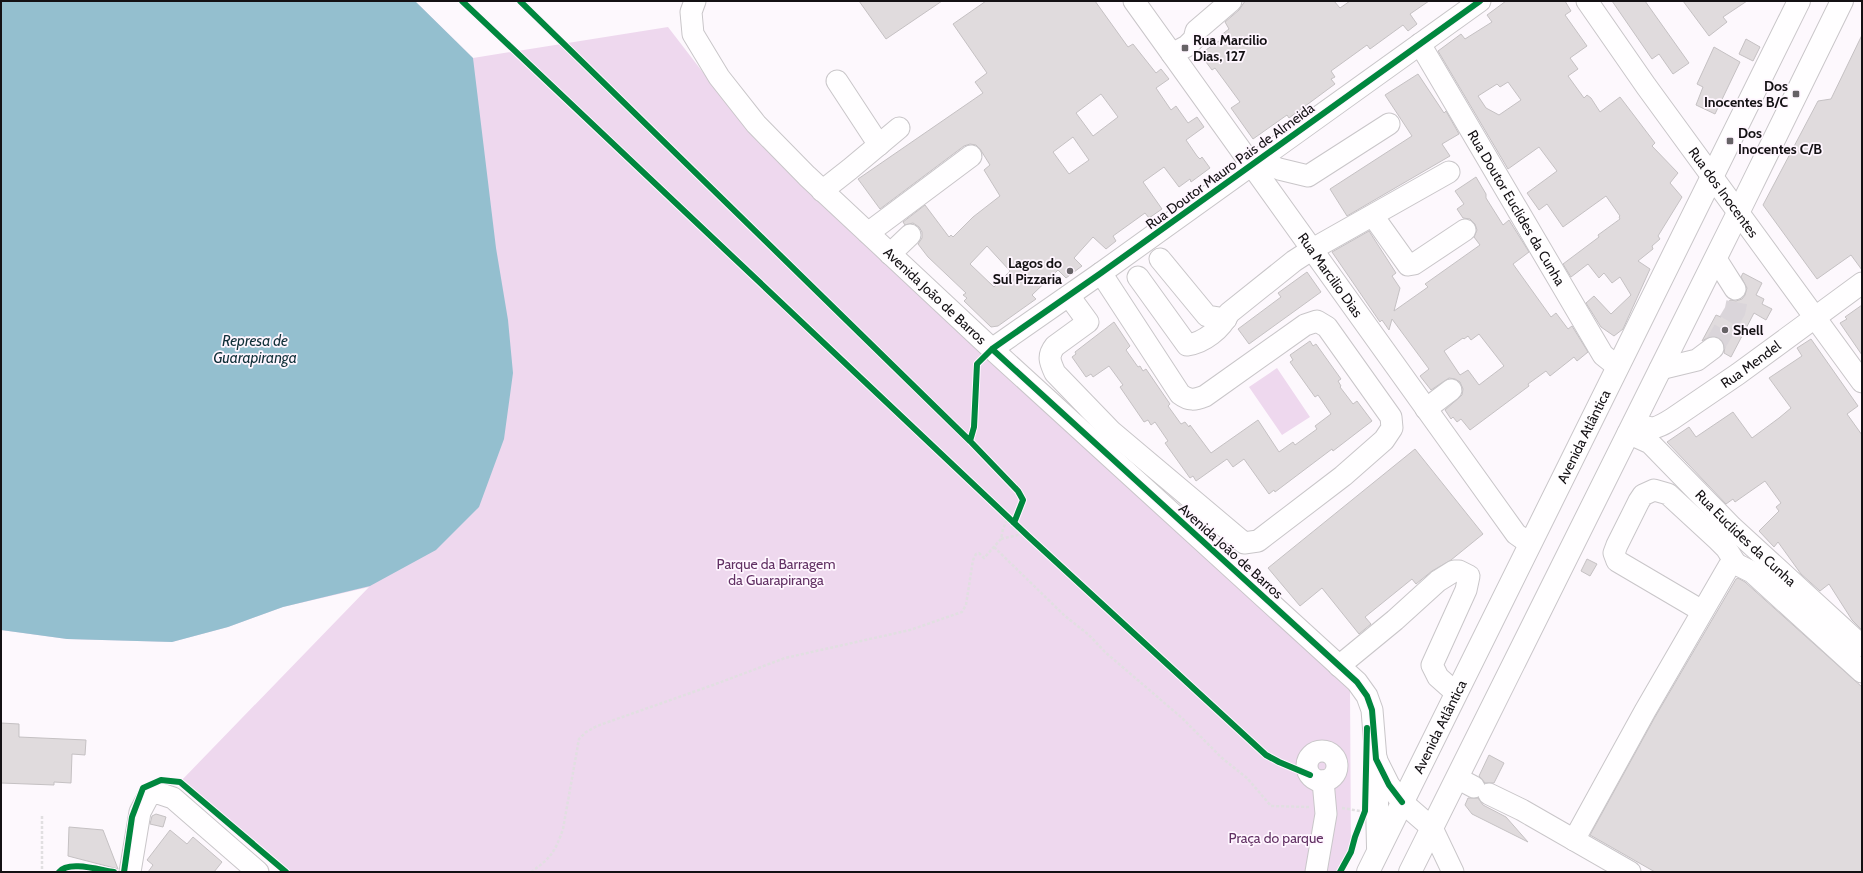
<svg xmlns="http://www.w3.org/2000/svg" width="1863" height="873" font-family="Cabin,sans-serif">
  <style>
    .green { fill: #eed8ee }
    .water { fill: #94bfcf }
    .building { fill: #e0dbdd; stroke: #c5c1c3; fill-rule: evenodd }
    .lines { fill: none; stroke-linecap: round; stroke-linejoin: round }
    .minor-tunnel { stroke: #dad5da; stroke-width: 21; stroke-dasharray: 21 10; stroke-linecap: butt }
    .minor-casing { stroke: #c9c6c9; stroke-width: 23 }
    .major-casing { stroke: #c9c6c9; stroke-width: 24 }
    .path { stroke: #e1dfe1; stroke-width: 2.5; stroke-dasharray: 3 2; stroke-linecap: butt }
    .minor { stroke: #fffeff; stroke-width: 21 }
    .major { stroke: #fffeff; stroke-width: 22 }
    .cycleway-casing { stroke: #fff6ff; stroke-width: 8 }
    .cycleway { stroke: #00873e; stroke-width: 6 }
    .poi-dot { fill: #666266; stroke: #fff6ff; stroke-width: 1.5 }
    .labels { text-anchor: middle; stroke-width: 3.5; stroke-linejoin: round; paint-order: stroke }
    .poi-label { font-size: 14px; font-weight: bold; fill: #141114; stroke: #fff6ff; text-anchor: start }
    .street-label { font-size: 14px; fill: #141114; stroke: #fff6ff }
    .park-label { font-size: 14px; fill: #613063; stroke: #fff6ff }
    .water-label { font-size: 15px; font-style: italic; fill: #0f2f38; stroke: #fff6ff }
  </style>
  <rect width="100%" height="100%" fill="#fdf8fd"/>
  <!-- green -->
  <path class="green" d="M 420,6 L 473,58 L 668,27 L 745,127 L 1350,689 L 1351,852 L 1340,872 L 286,872 L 180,782 L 369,587 L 283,607 L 228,627 L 172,642 L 67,639 L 1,630 Z
    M 1277,368 L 1310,417 L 1282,435 L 1249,387 Z"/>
  <!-- water -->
  <path class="water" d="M 1,1 L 415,1 L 473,58 L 496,248 L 508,320 L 513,373 L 504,439 L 479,507 L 436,550 L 370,586 L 283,607 L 228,627 L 172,642 L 67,639 L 1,630 Z"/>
  <!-- building -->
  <path class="building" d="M 859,1 L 942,1 L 886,39 Z
    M 986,1 L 1095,1 L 1128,47 L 1133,44 L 1156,73 L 1161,69 L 1169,79 L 1156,88 L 1171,110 L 1176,106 L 1188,123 L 1197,117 L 1204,127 L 1186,140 L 1197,156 L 1200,159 L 1202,157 L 1210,168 L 1191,182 L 1190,179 L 1179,187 L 1164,167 L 1143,182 L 1162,209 L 1149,218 L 1145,213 L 1113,236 L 1116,241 L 1106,249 L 1093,237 L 1074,258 L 1082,266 L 1066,278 L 1058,270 L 1032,295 L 1036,299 L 998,326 L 991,327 L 964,301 L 967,298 L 963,295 L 966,293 L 928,257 L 918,244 L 922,238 L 922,232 L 919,227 L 913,223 L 905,225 L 903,222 L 925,205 L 949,237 L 951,235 L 953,237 L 973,217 L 1000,196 L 984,170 L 990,165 L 980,149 L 976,145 L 970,144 L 964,146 L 880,209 L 858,179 L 983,93 L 975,82 L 987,73 L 953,24 ZM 1101,94 L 1118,117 L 1093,136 L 1076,113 ZM 1073,137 L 1089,160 L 1069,174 L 1053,152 ZM 987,246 L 1010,271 L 994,287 L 970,264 Z
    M 1245,1 L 1334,1 L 1340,8 L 1350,1 L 1429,1 L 1410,14 L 1417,24 L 1408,31 L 1403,25 L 1370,49 L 1367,45 L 1331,71 L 1335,77 L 1331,79 L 1335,84 L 1289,118 L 1287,115 L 1253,139 L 1231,108 L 1240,102 L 1215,68 L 1212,70 L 1200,54 L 1222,39 L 1220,36 L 1229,29 L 1225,22 L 1239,10 Z
    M 1506,1 L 1565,1 L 1571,11 L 1565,15 L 1587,46 L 1570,58 L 1578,69 L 1568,76 L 1584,98 L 1587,95 L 1591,98 L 1600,112 L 1620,97 L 1655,143 L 1652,146 L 1678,173 L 1670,183 L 1682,197 L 1658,236 L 1660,239 L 1652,246 L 1653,249 L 1638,261 L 1650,269 L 1623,329 L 1614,336 L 1601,327 L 1586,303 L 1594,296 L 1611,314 L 1631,295 L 1620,277 L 1612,283 L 1604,273 L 1599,278 L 1588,264 L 1571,277 L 1563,264 L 1599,237 L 1598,235 L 1620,219 L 1619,217 L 1620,216 L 1606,196 L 1563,227 L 1547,204 L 1539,210 L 1527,193 L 1557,171 L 1539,147 L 1508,169 L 1438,51 L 1461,34 L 1465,39 L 1492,22 L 1487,15 ZM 1508,82 L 1521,100 L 1499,115 L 1486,108 L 1478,96 L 1497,84 L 1500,87 Z
    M 1612,1 L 1645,1 L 1689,63 L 1673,74 L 1659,54 L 1652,59 Z
    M 1683,1 L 1747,1 L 1723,17 L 1727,22 L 1709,36 Z
    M 1862,35 L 1862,270 L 1851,255 L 1817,279 L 1763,205 L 1818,101 L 1831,99 Z
    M 1746,39 L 1760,47 L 1753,61 L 1739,54 Z
    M 1714,47 L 1740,62 L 1715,114 L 1696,105 L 1703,87 L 1697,84 Z
    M 1418,74 L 1444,113 L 1446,111 L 1459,134 L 1442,144 L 1450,156 L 1347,216 L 1330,189 L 1412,136 L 1385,95 Z
    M 1476,177 L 1486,194 L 1486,198 L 1503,225 L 1509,220 L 1529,252 L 1513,264 L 1551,317 L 1556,313 L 1568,329 L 1572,326 L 1588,352 L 1577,361 L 1574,357 L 1550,376 L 1546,371 L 1528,384 L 1529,386 L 1470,430 L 1461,419 L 1457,422 L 1453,417 L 1451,419 L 1445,410 L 1462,395 L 1463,389 L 1460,382 L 1455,379 L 1449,378 L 1431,390 L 1420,376 L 1429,369 L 1392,319 L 1389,330 L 1382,320 L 1380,322 L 1332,252 L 1369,231 L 1396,273 L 1392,276 L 1400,288 L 1394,311 L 1428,287 L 1425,284 L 1480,245 L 1474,237 L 1477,230 L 1475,224 L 1470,219 L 1463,218 L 1457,209 L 1464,204 L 1455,191 ZM 1479,334 L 1504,366 L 1479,385 L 1468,370 L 1460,375 L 1444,351 L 1463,338 L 1464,339 L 1468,336 L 1471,340 Z
    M 1307,272 L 1321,292 L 1249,344 L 1238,329 L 1281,297 L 1278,293 Z
    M 1743,273 L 1762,283 L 1756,295 L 1764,299 L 1762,304 L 1772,309 L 1766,320 L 1754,313 L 1731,357 L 1724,353 L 1725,346 L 1722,341 L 1718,337 L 1711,336 L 1702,341 L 1716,315 L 1721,317 L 1730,300 L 1736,301 L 1742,299 L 1745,295 L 1747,288 L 1741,277 Z
    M 1862,305 L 1862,355 L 1840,323 L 1847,319 L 1845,317 Z
    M 1114,322 L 1130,346 L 1126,350 L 1138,367 L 1140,366 L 1143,371 L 1146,369 L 1170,404 L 1168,406 L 1181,424 L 1185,422 L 1189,427 L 1190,425 L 1211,453 L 1258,420 L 1279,452 L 1293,442 L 1295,445 L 1317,429 L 1315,426 L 1331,414 L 1318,395 L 1315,397 L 1290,362 L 1293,360 L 1290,355 L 1310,341 L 1313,346 L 1316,344 L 1341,379 L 1338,381 L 1341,386 L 1340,387 L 1353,404 L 1357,401 L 1372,421 L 1333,451 L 1332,449 L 1275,492 L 1274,490 L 1269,494 L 1244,459 L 1233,467 L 1227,459 L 1196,481 L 1193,476 L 1190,478 L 1165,443 L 1168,441 L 1155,422 L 1151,425 L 1148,420 L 1144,422 L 1120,387 L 1123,385 L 1109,366 L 1093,377 L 1091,374 L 1086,377 L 1072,357 L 1076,354 L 1075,352 Z
    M 1811,339 L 1858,406 L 1847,414 L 1862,435 L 1862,630 L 1852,620 L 1829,584 L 1820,591 L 1801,574 L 1778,542 L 1774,547 L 1759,531 L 1779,511 L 1776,507 L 1781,503 L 1765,481 L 1735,502 L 1733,499 L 1726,504 L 1667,442 L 1689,427 L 1696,437 L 1733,412 L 1752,438 L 1779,418 L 1791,408 L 1769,378 L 1802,356 L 1797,348 Z
    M 1415,449 L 1483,534 L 1451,560 L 1432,571 L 1416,584 L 1412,579 L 1365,617 L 1371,624 L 1359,634 L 1322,588 L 1300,606 L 1268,568 Z
    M 1587,559 L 1597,564 L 1590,576 L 1581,571 Z
    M 1738,578 L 1745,582 L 1862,687 L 1862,872 L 1655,872 L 1590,835 L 1655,717 L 1736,579 Z
    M 1,723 L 19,724 L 19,737 L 86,740 L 85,755 L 72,754 L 71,783 L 54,782 L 54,785 L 1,783 Z
    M 1489,755 L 1504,763 L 1494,783 L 1485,783 L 1479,776 Z
    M 1468,798 L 1478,798 L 1483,805 L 1506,817 L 1528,842 L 1472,814 L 1465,805 Z
    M 156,814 L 166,817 L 163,827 L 150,824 L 152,816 Z
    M 69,827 L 103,830 L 118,869 L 68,856 Z
    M 170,830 L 187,844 L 193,837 L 222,862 L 214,872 L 148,872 L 153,865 L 147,860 Z"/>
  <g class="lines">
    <!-- minor-tunnel -->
    <path class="minor-tunnel" d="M 1713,348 L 1735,311 L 1737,301 L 1735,289"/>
    <defs>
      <g id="minor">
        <path id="s1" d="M 695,1 L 691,12 L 693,34 L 719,77 L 756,124 L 807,176 L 992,349 L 1357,682 L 1367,696 L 1372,710 L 1376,759 L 1389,785 L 1402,802 L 1432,828 L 1453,872"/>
        <path id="s2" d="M 1134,1 L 1516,534 L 1530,544"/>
        <path id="s3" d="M 1587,1 L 1646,86 L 1862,382"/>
        <path id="s4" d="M 1420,44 L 1603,355 L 1618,367"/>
        <path d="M 1172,54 L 1187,46 L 1194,39 L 1196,31 L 1231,1"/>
        <path d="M 837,81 L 879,145"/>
        <path d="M 1259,160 L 1279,169 L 1308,176 L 1389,124"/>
        <path d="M 822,191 L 850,169 L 899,128"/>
        <path d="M 1373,216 L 1408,265 L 1414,264 L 1465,230"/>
        <path d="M 868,233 L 971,156"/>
        <path d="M 890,254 L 910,235"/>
        <path d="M 1160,259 L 1207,316 L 1226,319"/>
        <path d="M 1716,259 L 1735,289"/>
        <path d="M 1138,277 L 1187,345 C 1204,343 1221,329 1229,313 L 1294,261 L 1311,250 L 1449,172"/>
        <path d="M 1069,296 L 1088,322 L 1055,346 C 1047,356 1050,362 1055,373 L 1111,431 L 1244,543 L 1258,541 L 1343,476 L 1384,440 L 1392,428 L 1391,417 L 1327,327 L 1317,321 L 1305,325 L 1205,396 C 1195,400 1189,401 1180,394 L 1101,273"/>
        <path d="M 992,349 L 1101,273 L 1480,1"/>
        <path d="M 1660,369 L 1697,360 L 1713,348"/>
        <path d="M 1426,409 L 1451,390"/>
        <path id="s5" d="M 1634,422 C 1652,431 1656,429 1672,419 L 1738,374 L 1862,283"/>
        <path id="s6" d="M 1628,433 L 1650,443 L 1732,527 L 1862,646"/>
        <path d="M 1702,611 L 1617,561 L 1614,553 L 1617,545 L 1639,501 L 1643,495 L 1654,490 L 1668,494 L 1718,540 L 1726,548 L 1736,564"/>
        <path d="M 1339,666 L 1395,620 L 1438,581 L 1454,571 L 1459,571 L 1469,576 L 1466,590 L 1432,665 L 1438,677 L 1456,693"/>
        <circle cx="1322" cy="766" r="15"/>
        <path d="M 1457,778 L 1474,787"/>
        <path d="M 1489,794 L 1522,810 L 1630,872"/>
        <path d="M 1574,840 L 1645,711 L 1729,566 L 1736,564 L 1752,572 L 1862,672"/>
        <path d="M 130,872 L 140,812 L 149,795 L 158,793 L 173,798 L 258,872"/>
        <path d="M 1316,872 L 1326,814 L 1323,781"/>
      </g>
      <g id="major">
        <path d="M 1376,759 L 1378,847"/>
        <path id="s7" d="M 1368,872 L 1799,1"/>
        <path d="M 1410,872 L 1738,213 L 1842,1"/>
      </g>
    </defs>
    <!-- minor casing -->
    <use href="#minor" class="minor-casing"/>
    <!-- major casing -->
    <use href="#major" class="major-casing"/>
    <!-- path -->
    <path class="path" d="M 1001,539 L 1026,533
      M 994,547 L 1065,616 L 1089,635 L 1105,652 L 1182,718 L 1222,758 L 1247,778 L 1271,806 L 1309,807
      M 1342,808 L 1360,811
      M 42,816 L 42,872
      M 531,872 C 551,858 555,852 563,829 L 579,739 L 586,732 L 597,726 L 713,685 L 785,658 L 910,630 L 962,612 L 966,605 L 973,560 L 976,554 L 979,553 L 984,558 L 1001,539 L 1003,529 L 1008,517"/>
    <!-- minor -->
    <use href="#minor" class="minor"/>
    <!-- major -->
    <use href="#major" class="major"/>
    <defs>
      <path id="cycleway" d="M 462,1 L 1028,536 L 1266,755 L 1279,762 L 1310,775
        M 520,1 L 970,441
        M 992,349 L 1357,682 L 1367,696 L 1372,710 L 1376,759 L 1389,785 L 1402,802
        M 1014,523 L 1023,500 L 1018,491 L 970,441 L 974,427 L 977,364 L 992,349 L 1101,273 L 1480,1
        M 59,872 C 68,860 100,870 114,872
        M 124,872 L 132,817 L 143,788 L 161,780 L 180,782 L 286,872
        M 1340,872 L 1351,852 L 1355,837 L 1365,811 L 1367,728"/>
    </defs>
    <!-- cycleway casing -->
    <use href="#cycleway" class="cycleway-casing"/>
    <!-- cycleway -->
    <use href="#cycleway" class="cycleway"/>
  </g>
  <!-- markers -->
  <g class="poi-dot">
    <rect x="1181" y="44" width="8" height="8" rx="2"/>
    <rect x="1792" y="90" width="8" height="8" rx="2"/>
    <rect x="1726" y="137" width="8" height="8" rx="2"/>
    <circle cx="1070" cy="271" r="4"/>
    <circle cx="1725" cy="330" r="4"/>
  </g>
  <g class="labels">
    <!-- poi labels -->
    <g class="poi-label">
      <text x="1193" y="45">Rua Marcilio<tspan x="1193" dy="16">Dias, 127</tspan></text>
      <text x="1788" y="91" text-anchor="end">Dos<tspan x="1788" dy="16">Inocentes B/C</tspan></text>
      <text x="1738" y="138">Dos<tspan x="1738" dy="16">Inocentes C/B</tspan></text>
      <text x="1062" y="268" text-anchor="end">Lagos do<tspan x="1062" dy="16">Sul Pizzaria</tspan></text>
      <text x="1733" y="335">Shell</text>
    </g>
    <!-- street labels -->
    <g class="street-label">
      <text transform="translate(1230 166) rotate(-36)" y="5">Rua Doutor Mauro Pais de Almeida</text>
      <text dy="5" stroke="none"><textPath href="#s3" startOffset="235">Rua dos Inocentes</textPath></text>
      <text dy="5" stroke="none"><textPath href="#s4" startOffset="190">Rua Doutor Euclides da Cunha</textPath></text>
      <text dy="5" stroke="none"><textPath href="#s2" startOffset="337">Rua Marcilio Dias</textPath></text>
      <text dy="5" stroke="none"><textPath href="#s1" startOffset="392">Avenida João de Barros</textPath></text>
      <text dy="5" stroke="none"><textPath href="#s5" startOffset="137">Rua Mendel</textPath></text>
      <text dy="5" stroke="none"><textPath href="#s7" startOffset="486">Avenida Atlântica</textPath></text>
      <text dy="5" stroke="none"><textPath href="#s6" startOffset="159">Rua Euclides da Cunha</textPath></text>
      <text transform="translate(1231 551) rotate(42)" y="5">Avenida João de Barros</text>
      <text dy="5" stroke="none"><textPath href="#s7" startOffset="162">Avenida Atlântica</textPath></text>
    </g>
    <!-- park labels -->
    <g class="park-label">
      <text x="776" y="569">Parque da Barragem<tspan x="776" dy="16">da Guarapiranga</tspan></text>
      <text x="1276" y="843">Praça do parque</text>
    </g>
    <!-- water labels -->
    <g class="water-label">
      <text x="255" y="346">Represa de<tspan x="255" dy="17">Guarapiranga</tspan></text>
    </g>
  </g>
  <!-- border -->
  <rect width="1863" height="873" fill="none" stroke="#141114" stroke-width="4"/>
</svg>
